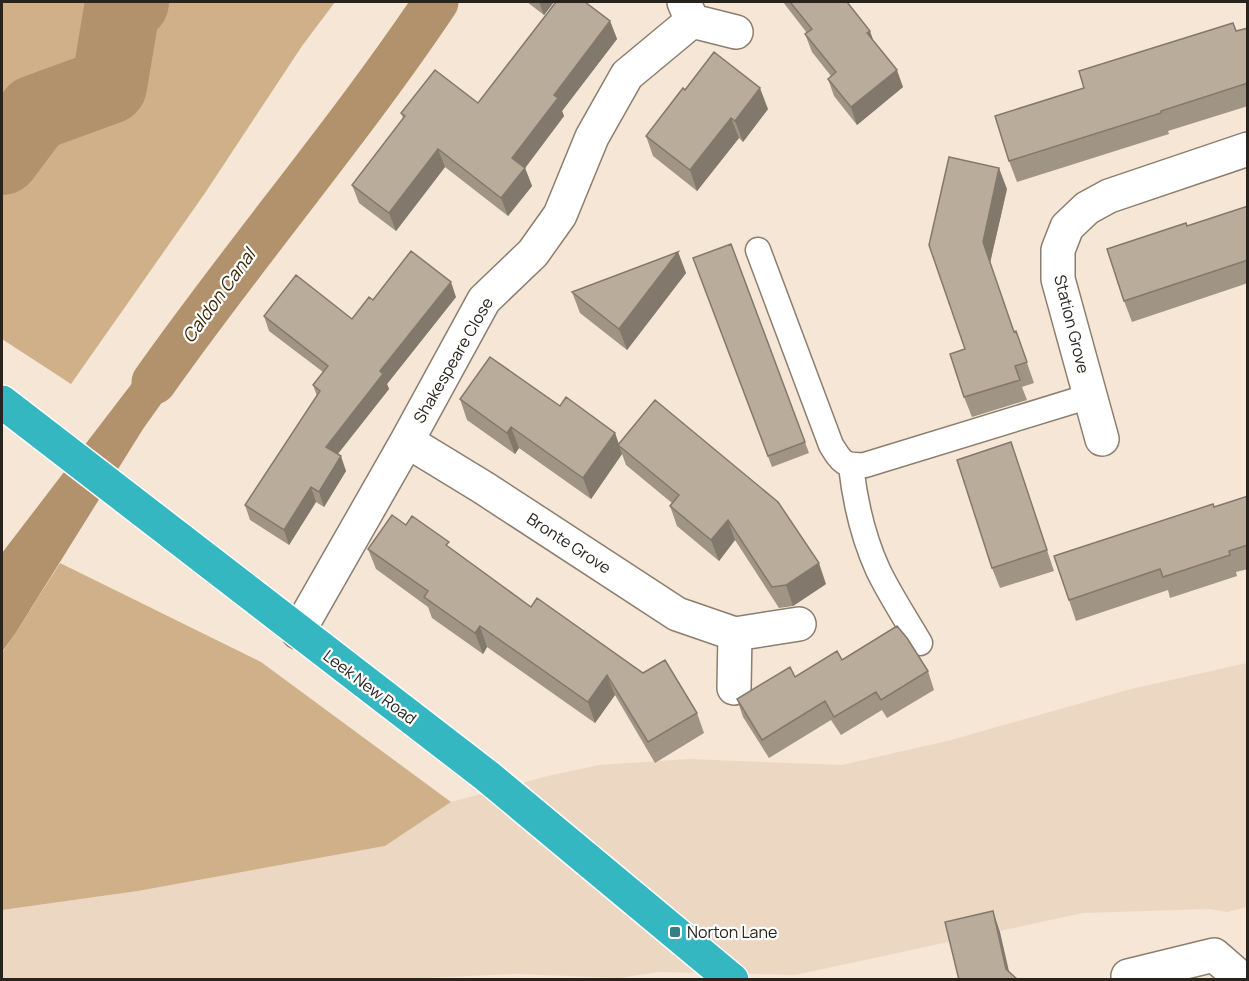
<svg xmlns="http://www.w3.org/2000/svg" width="1249" height="981" font-family="Manrope,sans-serif">
  <style>
    .built { fill: #ecd8c2 }
    .forest { fill: #d0b089 }
    .water { fill: #b1926c }
    .lines { fill: none; stroke-linecap: round; stroke-linejoin: round }
    .canal { stroke: #b1926c; stroke-width: 45 }
    .river { stroke: #b1926c; stroke-width: 76 }
    .lane-casing { stroke: #8c7e6f; stroke-width: 27 }
    .street-casing { stroke: #8c7e6f; stroke-width: 36 }
    .highway-casing { stroke: #fff; stroke-width: 36 }
    .lane { stroke: #fff; stroke-width: 24 }
    .street { stroke: #fff; stroke-width: 33 }
    .highway { stroke: #34b7c0; stroke-width: 33 }
    .wall { fill: #a09485 }
    .shaded-wall { fill: #82786c }
    .building { fill: #baac9b; stroke: #82786c; stroke-width: 1.5 }
    .poi-dot { fill: #357e83; stroke: #fff; stroke-width: 2 }
    .labels { text-anchor: middle; stroke-width: 4.5; stroke-linejoin: round; paint-order: stroke }
    .street-label { font-size: 16px; fill: #28231c; stroke: #fff }
    .poi-label { font-size: 16px; fill: #28231c; stroke: #fff; text-anchor: start }
    .water-label { font-size: 18px; font-style: italic; fill: #3b2504; stroke: #fff }
  </style>
  <rect width="100%" height="100%" fill="#f5e6d5"/>
  <!-- built -->
  <path class="built" d="M 1247,663 L 1247,907 L 1227,912 L 1210,909 L 1083,913 L 795,975 L 659,972 L 619,978 L 517,974 L 378,980 L 2,980 L 2,910 L 138,891 L 385,846 L 451,802 L 548,776 L 599,765 L 688,759 L 842,765 L 951,740 L 1131,689 Z"/>
  <!-- forest -->
  <path class="forest" d="M 2,2 L 335,2 L 302,46 L 205,193 L 71,384 L 2,339 Z
    M 60,563 L 261,662 L 451,802 L 385,846 L 138,891 L 2,910 L 2,653 L 15,634 Z"/>
  <!-- water -->
  <path class="water" d="M 169,326 L 207,339 L 143,429 L 15,634 L 2,652 L 2,553 L 133,382 Z"/>
  <g class="lines">
    <!-- canal -->
    <path class="canal" d="M 154,382 C 245,253 348,133 436,2"/>
    <!-- river -->
    <path class="river" d="M 2,157 L 35,113 L 109,86 L 122,9 L 131,2"/>
    <defs>
      <path id="lane" d="M 758,250 L 831,445 C 842,463 844,466 865,465 L 1090,396
        M 851,466 C 855,502 863,537 878,570 C 890,595 906,619 920,643"/>
      <path id="street" d="M 684,2 L 692,21 L 736,32
        M 1102,439 L 1058,279 L 1058,250 L 1067,227 L 1087,208 L 1109,196 L 1248,149
        M 407,441 L 484,488 L 677,614 L 735,634 L 799,624
        M 298,632 L 407,441 L 484,300 L 533,253 L 560,215 L 592,137 L 627,75 L 692,21
        M 734,688 L 735,634
        M 1128,976 L 1214,955 L 1243,980"/>
      <path id="highway" d="M 2,402 L 487,776 L 732,980"/>
    </defs>
    <!-- lane casing -->
    <use href="#lane" class="lane-casing"/>
    <!-- street casing -->
    <use href="#street" class="street-casing"/>
    <!-- highway casing -->
    <use href="#highway" class="highway-casing"/>
    <!-- lane -->
    <use href="#lane" class="lane"/>
    <!-- street -->
    <use href="#street" class="street"/>
    <!-- highway -->
    <use href="#highway" class="highway"/>
  </g>
  <!-- wall -->
  <path class="wall" d="M 527,2 L 554,2 L 544,15 Z
    M 783,2 L 847,2 L 903,87 L 857,125 L 834,96 L 828,79 L 831,76 L 812,52 L 805,34 L 807,33 Z
    M 610,21 L 617,39 L 562,111 L 564,116 L 525,168 L 532,186 L 508,216 L 445,167 L 396,231 L 359,203 L 352,185 L 403,118 L 401,113 L 478,103 Z
    M 1248,28 L 1248,106 L 1168,131 L 1169,134 L 1017,182 L 1009,161 L 1084,88 Z
    M 685,90 L 768,109 L 743,142 L 739,138 L 697,191 L 653,156 L 646,136 Z
    M 1007,189 L 990,263 L 1014,332 L 1016,331 L 1034,383 L 1022,387 L 1027,400 L 972,417 L 964,397 L 965,349 Z
    M 1248,206 L 1248,283 L 1132,322 L 1124,301 L 1187,226 Z
    M 731,244 L 809,453 L 772,467 L 693,258 Z
    M 678,252 L 686,273 L 627,350 L 580,313 L 572,292 Z
    M 456,297 L 387,384 L 389,389 L 338,454 L 346,471 L 324,507 L 316,502 L 289,545 L 250,520 L 245,505 L 317,396 L 313,385 L 323,372 L 269,331 L 264,316 L 352,319 L 373,300 Z
    M 460,399 L 560,406 L 615,433 L 619,444 L 826,584 L 793,606 L 779,608 L 735,540 L 719,561 L 677,526 L 670,506 L 672,503 L 626,465 L 622,454 L 591,499 L 519,448 L 515,454 L 467,420 Z
    M 1018,463 L 1054,571 L 1000,588 L 992,568 Z
    M 1248,496 L 1248,569 L 1236,572 L 1237,576 L 1170,598 L 1168,590 L 1076,621 L 1069,600 L 1215,507 Z
    M 406,525 L 451,549 L 531,607 L 697,713 L 704,733 L 655,763 L 615,695 L 595,723 L 487,647 L 483,654 L 432,618 L 428,607 L 376,569 L 368,549 Z
    M 842,660 L 928,671 L 934,690 L 887,718 L 882,710 L 841,735 L 831,720 L 769,758 L 743,717 L 737,699 Z"/>
  <!-- shaded-wall -->
  <path class="shaded-wall" d="M 539,2 L 554,2 L 544,15 Z
    M 610,21 L 617,39 L 562,111 L 564,116 L 519,176 L 512,158 L 554,95 Z
    M 870,31 L 876,48 L 867,33 Z
    M 897,70 L 903,87 L 857,125 L 851,107 Z
    M 760,88 L 768,109 L 743,142 L 735,121 Z
    M 731,118 L 739,138 L 697,191 L 690,170 Z
    M 438,149 L 445,167 L 396,231 L 389,213 Z
    M 525,168 L 532,186 L 508,216 L 501,198 Z
    M 999,168 L 1007,189 L 990,263 L 983,242 Z
    M 678,252 L 686,273 L 627,350 L 619,329 Z
    M 451,282 L 456,297 L 387,384 L 389,389 L 332,461 L 326,447 L 380,371 Z
    M 511,427 L 519,448 L 515,454 L 507,433 Z
    M 615,433 L 622,454 L 591,499 L 583,478 Z
    M 341,456 L 346,471 L 324,507 L 319,492 Z
    M 311,487 L 316,502 L 289,545 L 284,530 Z
    M 728,520 L 735,540 L 719,561 L 711,540 Z
    M 819,563 L 826,584 L 793,606 L 786,585 Z
    M 480,626 L 487,647 L 483,654 L 475,633 Z
    M 607,675 L 615,695 L 595,723 L 588,702 Z
    M 993,911 L 1000,932 L 1011,980 L 1006,969 Z"/>
  <!-- building -->
  <path class="building" d="M 556,2 L 585,2 L 610,21 L 554,95 L 558,98 L 512,158 L 525,168 L 501,198 L 438,149 L 389,213 L 352,185 L 405,116 L 401,113 L 435,70 L 478,103 Z
    M 790,2 L 847,2 L 870,31 L 867,33 L 897,70 L 851,107 L 828,79 L 836,72 L 805,34 L 812,29 Z
    M 1233,23 L 1236,31 L 1248,28 L 1248,83 L 1161,111 L 1161,113 L 1009,161 L 995,116 L 1084,88 L 1079,71 Z
    M 714,52 L 760,88 L 735,121 L 731,118 L 690,170 L 646,136 L 683,88 L 685,90 Z
    M 949,157 L 999,168 L 983,242 L 1014,332 L 1016,331 L 1027,362 L 1015,366 L 1020,380 L 964,397 L 950,354 L 965,349 L 929,245 Z
    M 1248,206 L 1248,260 L 1124,301 L 1107,249 L 1186,223 L 1187,226 Z
    M 731,244 L 805,442 L 768,456 L 693,258 Z
    M 411,251 L 451,282 L 380,371 L 383,374 L 326,447 L 341,456 L 319,492 L 311,487 L 284,530 L 245,505 L 320,391 L 313,385 L 328,366 L 264,316 L 296,275 L 352,319 L 369,297 L 373,300 Z
    M 678,252 L 619,329 L 572,292 Z
    M 490,357 L 560,406 L 566,397 L 615,433 L 583,478 L 511,427 L 507,433 L 460,399 Z
    M 655,400 L 778,502 L 819,563 L 786,585 L 772,587 L 728,520 L 711,540 L 670,506 L 679,495 L 618,445 Z
    M 1011,442 L 1047,550 L 992,568 L 957,460 Z
    M 1248,496 L 1248,545 L 1229,551 L 1230,555 L 1163,577 L 1160,569 L 1069,600 L 1054,556 L 1213,504 L 1214,507 Z
    M 392,515 L 406,525 L 412,516 L 449,542 L 446,545 L 531,607 L 537,598 L 643,673 L 665,660 L 697,713 L 648,742 L 607,675 L 588,702 L 480,626 L 475,633 L 424,597 L 428,591 L 368,549 Z
    M 897,626 L 907,638 L 928,671 L 881,700 L 876,692 L 834,717 L 825,701 L 762,740 L 737,699 L 790,667 L 795,677 L 837,651 L 842,660 Z
    M 993,911 L 1006,969 L 1018,980 L 959,980 L 945,922 Z"/>
  <!-- markers -->
  <rect class="poi-dot" x="669" y="926" width="12" height="12" rx="3"/>
  <g class="labels">
    <!-- street labels -->
    <g class="street-label">
      <text transform="translate(1072 324) rotate(76)" y="6">Station Grove</text>
      <text transform="translate(453 360) rotate(-60)" y="6">Shakespeare Close</text>
      <text transform="translate(569 543) rotate(33)" y="6">Bronte Grove</text>
      <text transform="translate(370 687) rotate(37)" y="6">Leek New Road</text>
    </g>
    <!-- poi labels -->
    <g class="poi-label">
      <text x="687" y="938">Norton Lane</text>
    </g>
    <!-- water labels -->
    <g class="water-label">
      <text transform="translate(219 296) rotate(-54)" y="6">Caldon Canal</text>
    </g>
  </g>
  <!-- border -->
  <rect width="1249" height="981" fill="none" stroke="#28231c" stroke-width="6"/>
</svg>
